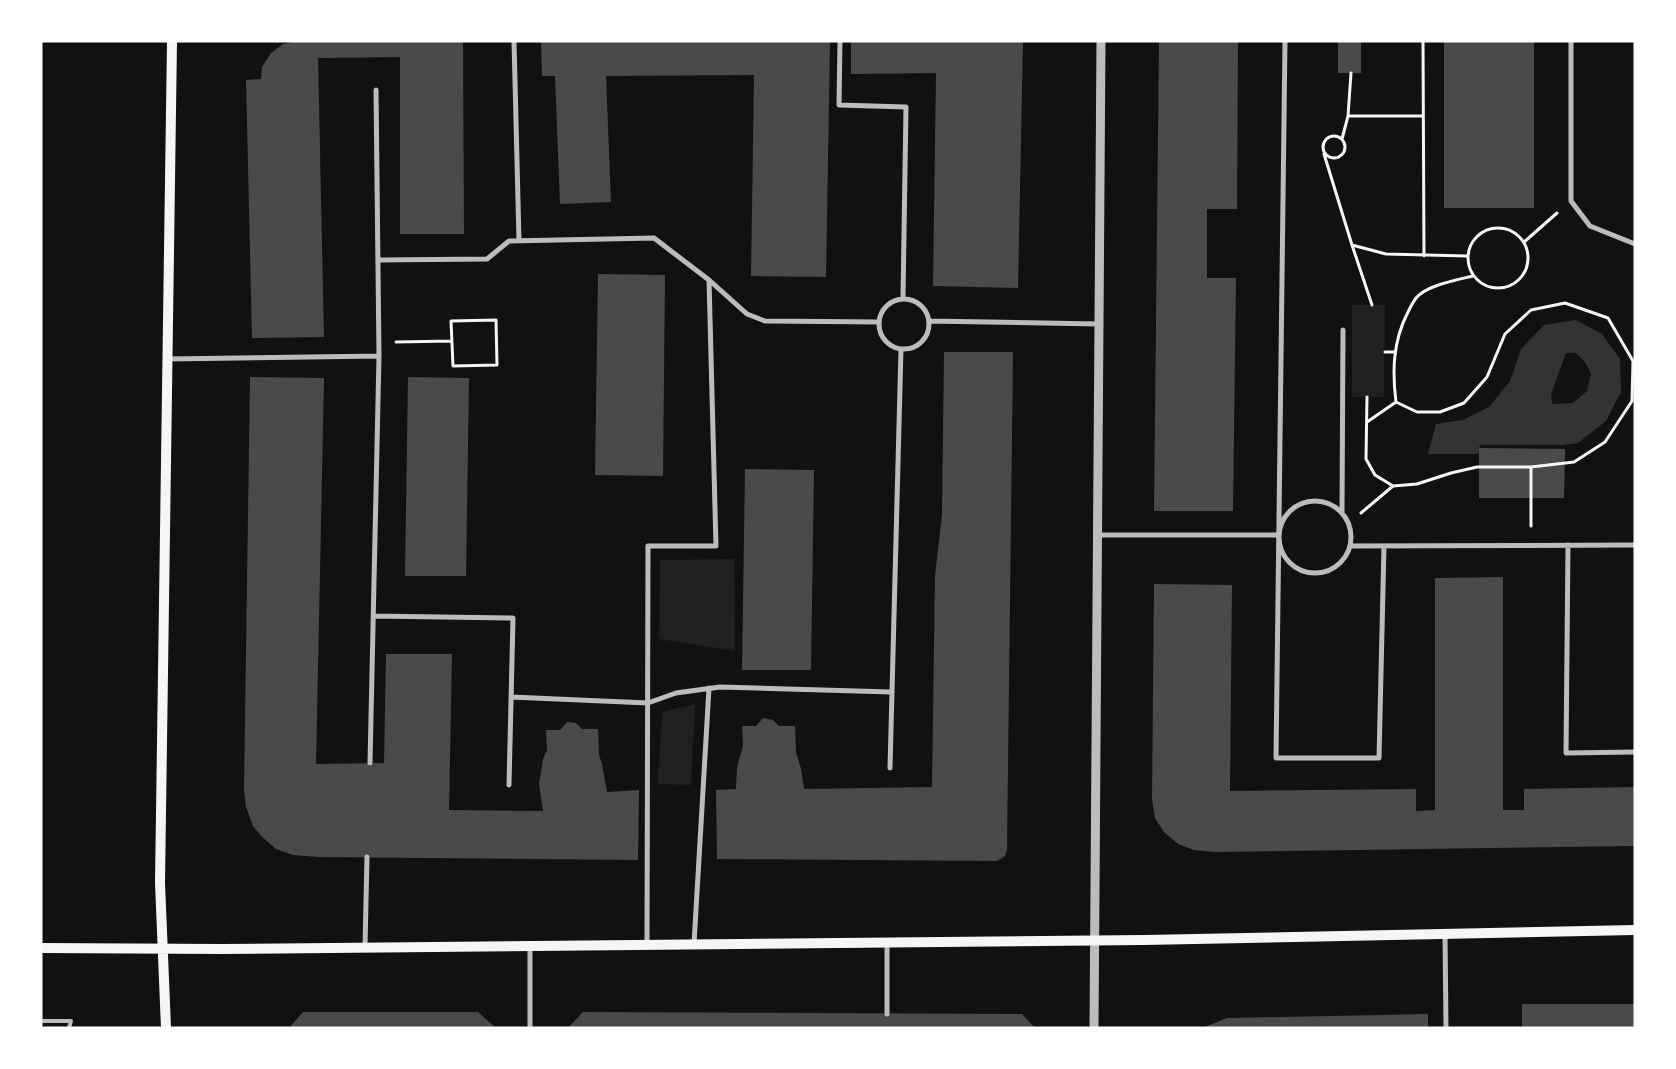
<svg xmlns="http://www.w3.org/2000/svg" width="1676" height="1069" font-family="'Zilla Slab',serif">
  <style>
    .green { fill: #202020 }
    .water { fill: #333; fill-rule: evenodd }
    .building { fill: #4a4a4a }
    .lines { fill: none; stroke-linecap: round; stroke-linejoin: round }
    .path { stroke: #f5f5f5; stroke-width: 3 }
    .service { stroke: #bcbcbc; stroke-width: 4 }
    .minor { stroke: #bcbcbc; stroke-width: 5 }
    .tertiary { stroke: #bcbcbc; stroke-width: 9 }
    .secondary { stroke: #f5f5f5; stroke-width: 10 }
  </style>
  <rect width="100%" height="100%" fill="#111"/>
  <!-- green -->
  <path class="green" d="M 1352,305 L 1385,305 L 1384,397 L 1352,397 Z
    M 734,559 L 735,651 L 659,639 L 660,560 Z
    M 695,704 L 691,785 L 658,784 L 662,712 Z"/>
  <!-- water -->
  <path class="water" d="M 1576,320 L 1602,334 L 1620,359 L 1621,392 L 1606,421 L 1578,443 L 1563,445 L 1480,445 L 1478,454 L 1428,454 L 1436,424 L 1463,420 L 1489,407 L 1510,381 L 1521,349 L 1544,325 ZM 1566,353 L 1576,353 L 1585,362 L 1591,374 L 1587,391 L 1573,403 L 1552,404 L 1551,394 Z"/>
  <!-- building -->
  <path class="building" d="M 297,41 L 463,41 L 464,234 L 400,234 L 400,57 L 318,58 L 324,337 L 252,338 L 246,80 L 261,79 L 262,67 L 271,53 L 283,44 Z
    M 541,41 L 830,41 L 826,277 L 751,276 L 754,75 L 606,76 L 611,202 L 560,204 L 555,76 L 542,76 Z
    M 851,41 L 1023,41 L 1018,288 L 933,286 L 936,73 L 851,74 Z
    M 1159,41 L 1238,41 L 1237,209 L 1207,209 L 1207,278 L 1236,278 L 1233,511 L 1154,511 Z
    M 1338,41 L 1361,41 L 1361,73 L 1338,73 Z
    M 1444,41 L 1534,41 L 1534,208 L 1444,208 Z
    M 598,274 L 665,275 L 663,476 L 595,475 Z
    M 944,352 L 1013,352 L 1007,850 L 1005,856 L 997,861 L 717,859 L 716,790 L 736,789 L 737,767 L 743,746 L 742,726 L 756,726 L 763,718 L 773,720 L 779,726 L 795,726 L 796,752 L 801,769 L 804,789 L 932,787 L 935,576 L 942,515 Z
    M 250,377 L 324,378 L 316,764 L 384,763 L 386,654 L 452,654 L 449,810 L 543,811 L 539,784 L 543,759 L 547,750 L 546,730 L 560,730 L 567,722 L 576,723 L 582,729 L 598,729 L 599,755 L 602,764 L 607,792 L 639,790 L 638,860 L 318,857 L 293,855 L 276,849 L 262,837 L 253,826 L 246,807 L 244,790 Z
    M 408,377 L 469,378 L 466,576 L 405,576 Z
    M 1479,448 L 1565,449 L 1564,498 L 1479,498 Z
    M 745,469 L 814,470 L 811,670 L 742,670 Z
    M 1503,577 L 1503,810 L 1524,810 L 1524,789 L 1635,787 L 1635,846 L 1214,852 L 1194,850 L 1178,844 L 1164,832 L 1155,818 L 1152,799 L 1154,584 L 1232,585 L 1230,791 L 1416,789 L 1416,811 L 1435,810 L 1435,578 Z
    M 1522,1004 L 1635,1004 L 1635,1028 L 1522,1028 Z
    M 303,1012 L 478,1012 L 496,1028 L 289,1028 Z
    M 583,1012 L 1022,1014 L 1035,1028 L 568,1028 Z
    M 1428,1014 L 1428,1028 L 1202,1028 L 1227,1018 Z"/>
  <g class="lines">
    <!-- path -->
    <path class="path" d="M 1423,41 L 1424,256
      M 1348,116 L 1423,116
      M1323 147a11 11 0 1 1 22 0a11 11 0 1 1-22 0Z
      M 1342,139 L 1348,116 L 1351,73
      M 1324,154 L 1352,245 L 1372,305
      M1468 258a30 30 0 1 1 60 0a30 30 0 1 1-60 0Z
      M 1524,242 L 1557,213
      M 1352,245 L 1386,254 L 1467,256
      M 496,320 L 497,365 L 453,366 L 451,321 Z
      M 396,342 L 452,341
      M 1385,352 L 1395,352
      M 1367,397 L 1366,459 L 1375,475 L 1393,486 L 1417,484 L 1451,473 L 1477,467 L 1531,467 L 1574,462 L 1605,442 L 1632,401 L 1633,361 L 1608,318 L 1565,303 L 1531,310 L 1505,334 L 1487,377 L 1464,403 L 1440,412 L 1417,412 L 1396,402 C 1392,371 1393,341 1408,312 C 1410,308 1413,302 1416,298 C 1427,285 1457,280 1473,276
      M 1367,422 L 1396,402
      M 1531,467 L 1531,526
      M 1361,513 L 1393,486"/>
    <!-- service -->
    <path class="service" d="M 41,1021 L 71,1021 L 69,1028"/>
    <!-- minor -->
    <path class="minor" d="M 514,41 L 519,241
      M 840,41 L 839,105 L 906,107 L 903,298
      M 1285,41 L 1276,758 L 1379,758 L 1384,546
      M 1571,41 L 1571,201 L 1590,226 L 1635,244
      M 378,260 L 487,259 L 509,241 L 654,238 L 709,280 L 747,314 L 765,321 L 879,322
      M879 324a25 25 0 1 1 50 0a25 25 0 1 1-50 0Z
      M 929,321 L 1099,324
      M 168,359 L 379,356
      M1279 537a36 36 0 1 1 72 0a36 36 0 1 1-72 0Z
      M 1342,512 L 1343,330
      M 1097,535 L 1279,535
      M 1568,545 L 1566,753 L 1635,752
      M 1350,546 L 1635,545
      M 373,616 L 513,618 L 509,785
      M 511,697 L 648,703 L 676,693 L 720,687 L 891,692
      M 370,763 L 379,356 L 376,90
      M 890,768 L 901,349
      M 1445,934 L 1446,1028
      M 694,944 L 709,688
      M 647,945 L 648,546 L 716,546 L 709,280
      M 365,947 L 367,857
      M 887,1014 L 887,943
      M 530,1028 L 530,946"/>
    <!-- tertiary -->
    <path class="tertiary" d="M 1094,1028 L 1101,41"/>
    <!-- secondary -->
    <path class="secondary" d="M 41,948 L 222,949 L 1144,940 L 1635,930
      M 166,1028 L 160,883 L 172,41"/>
  </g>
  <!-- border -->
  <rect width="1676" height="1069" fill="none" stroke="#ffffff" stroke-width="85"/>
</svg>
